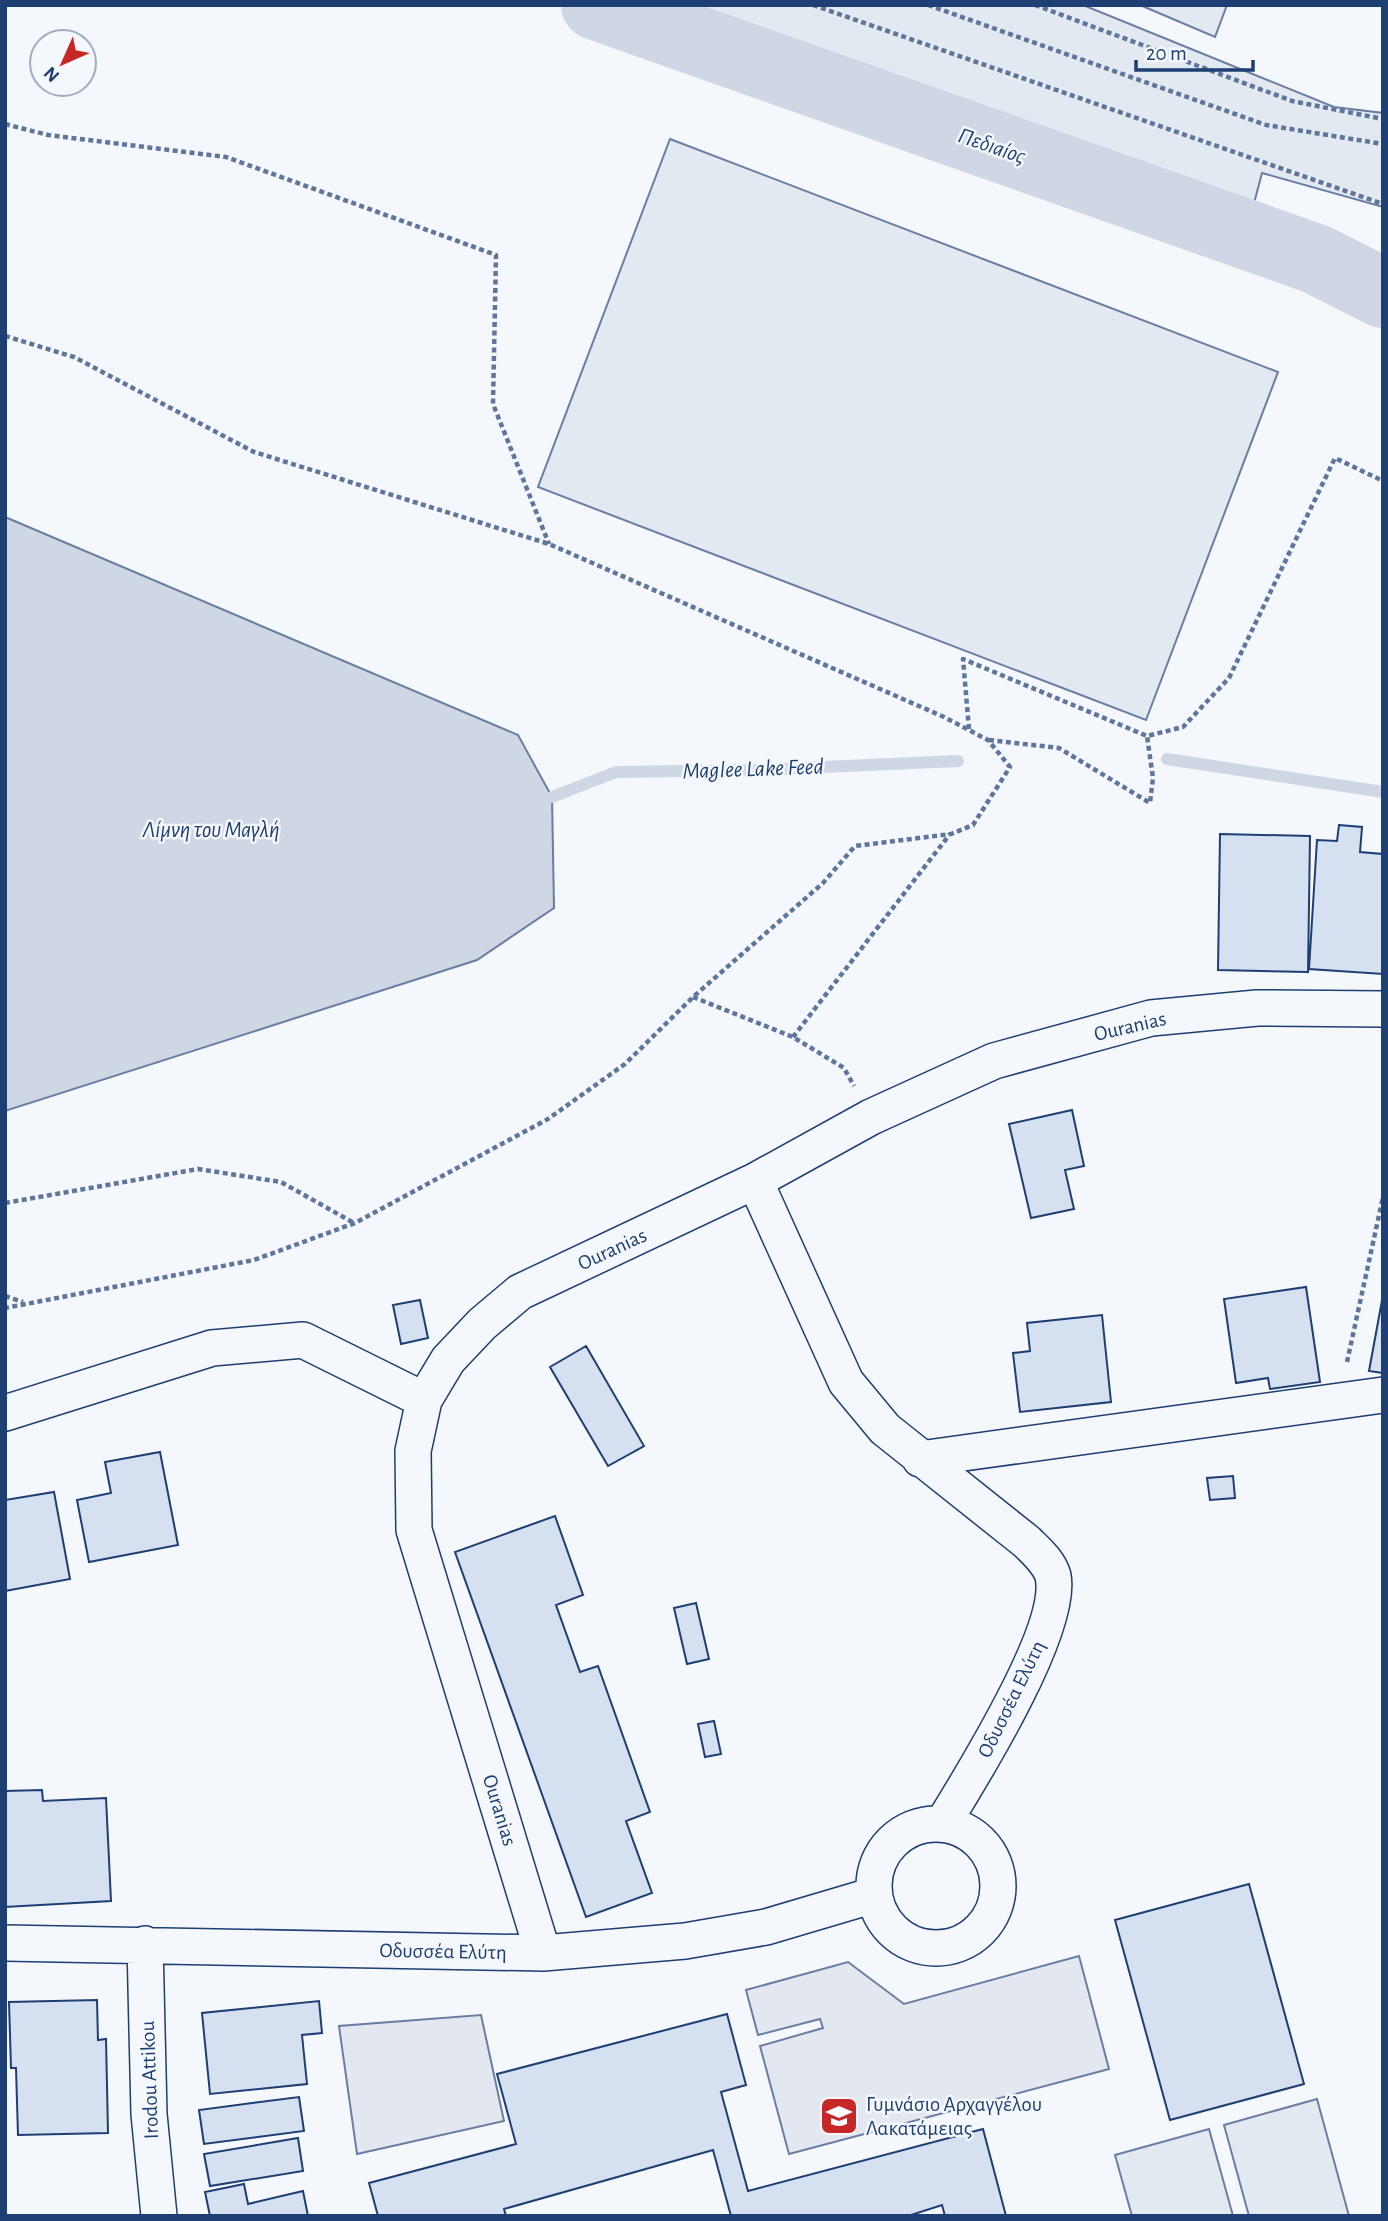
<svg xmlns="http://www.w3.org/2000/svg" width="1388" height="2221" font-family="'Alegreya Sans',sans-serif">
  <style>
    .green { fill: #e3e9f0; stroke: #687fa3; stroke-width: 2 }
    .parking { fill: #e3e8f0; stroke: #687fa3; stroke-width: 2 }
    .water { fill: #cfd7e4; stroke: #687fa3; stroke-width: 2 }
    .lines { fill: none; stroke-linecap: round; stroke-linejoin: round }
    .stream { stroke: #cfd7e4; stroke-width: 12 }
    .river { stroke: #cfd7e4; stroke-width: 70 }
    .building { fill: #d5e0f0; stroke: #1d3f73; stroke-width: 2 }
    .minor-casing { stroke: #1d3f73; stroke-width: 38 }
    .path { stroke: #5e769c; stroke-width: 4.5; stroke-dasharray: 5 3.5; stroke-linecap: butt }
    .minor { stroke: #f4f7fb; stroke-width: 35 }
    .labels { text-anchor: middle; stroke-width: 5; stroke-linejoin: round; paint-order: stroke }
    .street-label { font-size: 21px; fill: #1d3f73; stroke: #f4f7fb }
    .poi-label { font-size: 21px; fill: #1d3f73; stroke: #f4f7fb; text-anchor: start }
    .water-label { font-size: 23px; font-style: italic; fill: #1d3f73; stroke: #f4f7fb }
  </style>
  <rect width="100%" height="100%" fill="#f4f7fb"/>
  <!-- green -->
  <path class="green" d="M 656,5 L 1083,5 L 1334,107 L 1383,113 L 1383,207 L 1262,173 L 1253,207 Z
    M 1140,5 L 1227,5 L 1215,37 Z
    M 670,139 L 1278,372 L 1146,720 L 538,487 Z
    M 1317,2099 L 1349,2216 L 1249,2216 L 1224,2125 Z
    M 1209,2129 L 1233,2216 L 1132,2216 L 1115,2155 Z"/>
  <!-- parking -->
  <path class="parking" d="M 1079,1956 L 1109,2069 L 789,2154 L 760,2046 L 823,2028 L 820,2019 L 758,2035 L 746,1990 L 848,1962 L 904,2004 Z
    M 481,2015 L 504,2121 L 357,2154 L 339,2026 Z"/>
  <!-- water -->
  <path class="water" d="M 5,517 L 518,735 L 552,797 L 554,908 L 477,960 L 5,1111 Z"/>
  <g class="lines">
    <!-- stream -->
    <path class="stream" d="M 1167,759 L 1383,792
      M 552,797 L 616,772 L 755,770 L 958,761"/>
    <!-- river -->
    <path class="river" d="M 596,5 L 1316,259 L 1383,293"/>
  </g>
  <!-- building -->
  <path class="building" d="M 1339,825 L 1362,827 L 1360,852 L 1383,854 L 1383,974 L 1309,969 L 1317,840 L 1337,841 Z
    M 1220,834 L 1310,836 L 1308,972 L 1218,970 Z
    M 1072,1110 L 1084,1166 L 1065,1170 L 1074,1209 L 1031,1218 L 1009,1124 Z
    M 1306,1287 L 1320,1382 L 1270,1389 L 1268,1378 L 1236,1383 L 1224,1299 Z
    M 1383,1295 L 1383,1373 L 1369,1371 Z
    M 420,1300 L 428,1338 L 401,1344 L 393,1305 Z
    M 1102,1315 L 1111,1402 L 1020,1412 L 1013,1353 L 1030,1351 L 1027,1323 Z
    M 586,1346 L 644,1446 L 608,1466 L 550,1367 Z
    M 160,1452 L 178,1545 L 89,1562 L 77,1500 L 111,1493 L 105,1462 Z
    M 1233,1476 L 1235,1498 L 1210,1500 L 1207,1478 Z
    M 54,1492 L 70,1579 L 5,1591 L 5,1500 Z
    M 555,1516 L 583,1595 L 556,1605 L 580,1672 L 598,1666 L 650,1812 L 626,1821 L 652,1893 L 586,1917 L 455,1552 Z
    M 696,1603 L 709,1659 L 687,1664 L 674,1608 Z
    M 714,1721 L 721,1754 L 705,1757 L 698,1724 Z
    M 42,1790 L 43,1801 L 106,1798 L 111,1901 L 5,1907 L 5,1791 Z
    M 1249,1884 L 1304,2084 L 1170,2120 L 1115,1920 Z
    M 97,2000 L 98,2040 L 106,2039 L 108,2133 L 18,2135 L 16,2068 L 11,2068 L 9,2002 Z
    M 319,2001 L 322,2033 L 302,2035 L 307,2084 L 210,2094 L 202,2013 Z
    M 727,2014 L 746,2085 L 721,2092 L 748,2191 L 983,2129 L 1006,2216 L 945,2216 L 942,2205 L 908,2216 L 731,2216 L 713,2150 L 504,2209 L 506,2216 L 378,2216 L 369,2183 L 516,2144 L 497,2074 Z
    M 299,2097 L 304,2131 L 204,2144 L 199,2110 Z
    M 298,2138 L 303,2171 L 210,2186 L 204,2154 Z
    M 244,2184 L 248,2204 L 303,2191 L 308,2216 L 210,2216 L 205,2192 Z"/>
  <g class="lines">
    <defs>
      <path id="minor" d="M 755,1181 L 846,1382 L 885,1429 L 1027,1542 C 1037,1552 1049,1562 1053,1576 C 1064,1628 972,1776 943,1823
        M 5,1413 L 212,1348 L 303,1340 L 424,1400
        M 920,1459 L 1383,1395
        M874 1886a62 62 0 1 1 124 0a62 62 0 1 1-124 0Z
        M 5,1943 L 543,1953 L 685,1941 L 766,1927 L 874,1895
        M 145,1944 L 149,2114 L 159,2216
        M 543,1953 L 414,1530 L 413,1451 L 424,1400 L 448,1360 L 482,1324 L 520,1292 L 755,1181 L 871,1117 L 994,1061 L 1151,1018 L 1257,1008 L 1383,1009"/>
    </defs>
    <!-- minor casing -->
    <use href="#minor" class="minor-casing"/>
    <!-- path -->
    <path class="path" d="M 813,5 L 1383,204
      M 928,5 L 1266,125 L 1383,144
      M 1035,5 L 1292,101 L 1383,119
      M 5,124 L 48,135 L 226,157 L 496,255 L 493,404 L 549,544
      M 5,336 L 74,357 L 254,452 L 549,544 L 944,717 L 988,740 L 1010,767 L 973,825 L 951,834 L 855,846 L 823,883 L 693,997 L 625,1064 L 548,1119 L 355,1223 L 254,1260 L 5,1308
      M 969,729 L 963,659 L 1147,736 L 1183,727 L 1229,678 L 1335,458 L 1383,481
      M 989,740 L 1059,748 L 1150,803 L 1153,778 L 1147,736
      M 693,997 L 793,1037 L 844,1068 L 854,1086
      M 793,1037 L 950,834
      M 5,1203 L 198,1169 L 281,1182 L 354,1223
      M 5,1296 L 23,1302
      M 1347,1362 L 1383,1197"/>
    <!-- minor -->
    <use href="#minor" class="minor"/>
  </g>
  <!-- icons -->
  <defs>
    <symbol id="school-square" viewBox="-11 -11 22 22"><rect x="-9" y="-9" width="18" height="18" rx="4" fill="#c62828" stroke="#f4f7fb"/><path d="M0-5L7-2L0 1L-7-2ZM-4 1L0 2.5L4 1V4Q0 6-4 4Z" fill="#fff"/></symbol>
  </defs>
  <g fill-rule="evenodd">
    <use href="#school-square" x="817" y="2094" width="44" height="44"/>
  </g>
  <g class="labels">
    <!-- street labels -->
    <g class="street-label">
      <text transform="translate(1130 1026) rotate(-13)" y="7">Ouranias</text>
      <text transform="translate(612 1249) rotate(-25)" y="7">Ouranias</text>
      <text transform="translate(1011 1699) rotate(-64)" y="7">Οδυσσέα Ελύτη</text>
      <text transform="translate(500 1810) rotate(73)" y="7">Ouranias</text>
      <text transform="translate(443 1951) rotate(1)" y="7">Οδυσσέα Ελύτη</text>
      <text transform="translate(149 2080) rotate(-92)" y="7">Irodou Attikou</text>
    </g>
    <!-- poi labels -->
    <g class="poi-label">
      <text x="866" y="2111">Γυμνάσιο Αρχαγγέλου<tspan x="866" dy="24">Λακατάμειας</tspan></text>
    </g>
    <!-- water labels -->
    <g class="water-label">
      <text transform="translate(992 145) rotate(19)" y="8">Πεδιαίος</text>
      <text transform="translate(753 768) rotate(-2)" y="8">Maglee Lake Feed</text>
      <text x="211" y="837">Λίμνη του Μαγλή</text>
    </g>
  </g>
  <!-- border -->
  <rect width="1388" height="2221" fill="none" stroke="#1d3f73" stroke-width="14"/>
  <!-- north arrow -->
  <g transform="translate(63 63) rotate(225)"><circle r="33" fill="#f4f7fb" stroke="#9eadc5" stroke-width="2"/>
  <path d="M0-5L12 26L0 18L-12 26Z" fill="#c62828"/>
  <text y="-10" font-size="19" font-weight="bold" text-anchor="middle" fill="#1d3f73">N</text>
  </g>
  <!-- scale -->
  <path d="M1136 60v10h117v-10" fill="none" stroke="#1d3f73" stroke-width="3.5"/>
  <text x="1146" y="60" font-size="21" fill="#1d3f73" stroke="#f4f7fb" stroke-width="5" paint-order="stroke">20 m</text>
</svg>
